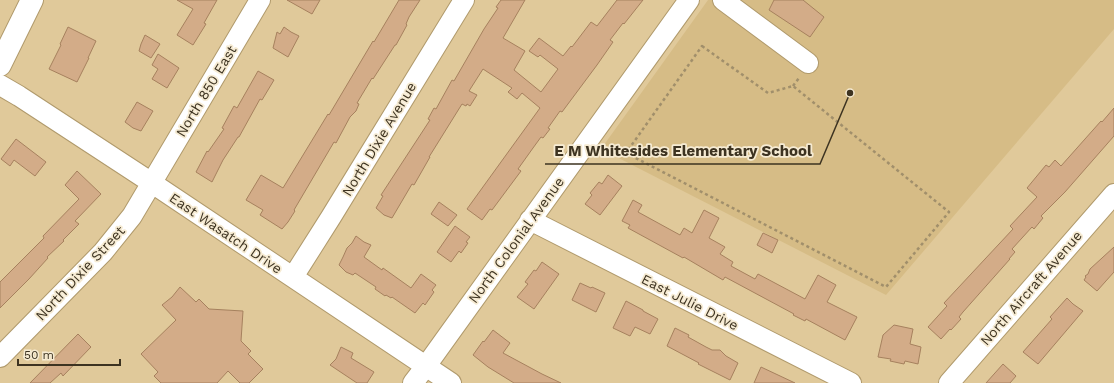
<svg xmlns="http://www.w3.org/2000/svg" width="1114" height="383" font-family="'Work Sans',sans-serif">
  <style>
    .built { fill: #d6bc86 }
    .building { fill: #d3ac88; stroke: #a6815e }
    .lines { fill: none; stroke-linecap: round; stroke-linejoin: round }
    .minor-casing { stroke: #b09a6c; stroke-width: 22 }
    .major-casing { stroke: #b09a6c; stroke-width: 24 }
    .path { stroke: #a18f6b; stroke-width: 2.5; stroke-dasharray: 3 3; stroke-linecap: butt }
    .minor { stroke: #fff; stroke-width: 20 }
    .major { stroke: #fff; stroke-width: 22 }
    .labels { text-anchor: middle; stroke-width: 3.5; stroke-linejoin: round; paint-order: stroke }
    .street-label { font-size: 14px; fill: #3d3321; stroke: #f6ebd3 }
    .leader { fill: none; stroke: #3d3321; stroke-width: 1.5 }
    .callout-dot { fill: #3d3321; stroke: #f6ebd3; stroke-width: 1.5 }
    .callout-label { font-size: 15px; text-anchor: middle; font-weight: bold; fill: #3d3321; stroke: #f6ebd3; stroke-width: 3.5; stroke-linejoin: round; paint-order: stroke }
  </style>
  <rect width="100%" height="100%" fill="#e0c99a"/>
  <!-- built -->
  <path class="built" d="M 708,0 L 1114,0 L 1114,29 L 886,295 L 601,149 Z"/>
  <!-- building -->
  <path class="building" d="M 177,0 L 217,0 L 204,23 L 206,24 L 193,45 L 177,35 L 193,9 Z
    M 287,0 L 320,0 L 312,14 Z
    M 399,0 L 420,0 L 409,17 L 406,24 L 407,25 L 396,45 L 395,45 L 373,79 L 372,78 L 357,103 L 359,104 L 356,111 L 350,117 L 336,143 L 334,142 L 294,210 L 295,211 L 288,222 L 282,229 L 260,215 L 263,210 L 246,200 L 261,175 L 283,188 L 328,114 L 329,115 L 373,41 L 374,42 Z
    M 501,0 L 525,0 L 503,38 L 525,51 L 514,70 L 541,92 L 558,69 L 540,55 L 538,57 L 529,51 L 539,38 L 563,56 L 571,46 L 572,47 L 591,22 L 597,26 L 617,0 L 643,0 L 624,24 L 623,23 L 610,40 L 613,42 L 597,65 L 562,112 L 560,111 L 548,128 L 550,129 L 543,138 L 541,137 L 533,148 L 518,169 L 521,171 L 492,210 L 490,209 L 482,220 L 467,209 L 540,108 L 522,93 L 517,99 L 508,92 L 512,88 L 483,69 L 469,91 L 477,95 L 470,106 L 467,104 L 466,106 L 462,104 L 429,157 L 430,157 L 414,185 L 412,184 L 392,218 L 384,215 L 376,208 L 383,196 L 381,195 L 430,120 L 428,119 L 434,108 L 436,109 L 452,80 L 454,81 L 484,29 L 498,8 L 496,7 Z
    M 774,0 L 803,0 L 824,17 L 810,37 L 769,10 Z
    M 68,27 L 96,41 L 88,58 L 89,58 L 77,82 L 49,69 L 61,45 L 60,44 Z
    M 284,27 L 291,32 L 299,36 L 288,57 L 273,48 L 277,32 L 280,34 Z
    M 145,35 L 160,44 L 151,58 L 139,51 L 141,44 Z
    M 158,54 L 179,68 L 167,88 L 152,79 L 158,69 L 152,65 Z
    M 258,71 L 274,80 L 262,100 L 260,99 L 239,137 L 238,137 L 223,160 L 212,182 L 196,172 L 207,151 L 208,152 L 224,129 L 222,128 L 234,106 L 237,108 Z
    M 137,102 L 153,111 L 141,131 L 133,128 L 125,122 Z
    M 1114,108 L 1114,136 L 1065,192 L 1041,216 L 1043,218 L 1034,229 L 1032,227 L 1012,249 L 1015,252 L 1009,259 L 1010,259 L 963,312 L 959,317 L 961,319 L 951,330 L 950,329 L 941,339 L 928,327 L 947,306 L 944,303 L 1013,229 L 1010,226 L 1037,197 L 1027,188 L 1046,165 L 1049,167 L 1055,160 L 1061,166 L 1101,121 L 1102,122 Z
    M 16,139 L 46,162 L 35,176 L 14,160 L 10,166 L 1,159 Z
    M 77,171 L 101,194 L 75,221 L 79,224 L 63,240 L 64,241 L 47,257 L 48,258 L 29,279 L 0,308 L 0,282 L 44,238 L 43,236 L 79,199 L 65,185 Z
    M 608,175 L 622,186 L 600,215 L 585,204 L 592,195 L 590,193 L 599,182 L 602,184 Z
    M 633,200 L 642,205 L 638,212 L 680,235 L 684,228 L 692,233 L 704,210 L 719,218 L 709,238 L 725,247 L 720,254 L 733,262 L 731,266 L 755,279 L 758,274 L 805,299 L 818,275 L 836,285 L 827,302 L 857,317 L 845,340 L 806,319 L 805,321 L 793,315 L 794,314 L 725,277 L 723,280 L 684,257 L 683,258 L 628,228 L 630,225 L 622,221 Z
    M 439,202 L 457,215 L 448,226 L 431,214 Z
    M 455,226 L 470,237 L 466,242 L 468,243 L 461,253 L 459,251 L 451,262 L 437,252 Z
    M 763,233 L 778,240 L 772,253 L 757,245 Z
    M 356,236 L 364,242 L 371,245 L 364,257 L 382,270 L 383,268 L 411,288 L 421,274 L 436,285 L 432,290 L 434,292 L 425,305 L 423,303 L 415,313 L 392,297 L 391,298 L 386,295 L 385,296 L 375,289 L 376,287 L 355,273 L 353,275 L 346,272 L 339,265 L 343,257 L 347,248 L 352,243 Z
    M 1114,247 L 1114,272 L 1097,291 L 1084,280 L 1086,277 L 1085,276 L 1088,274 L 1090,269 Z
    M 542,262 L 559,274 L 534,309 L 517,297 L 528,284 L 525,282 L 534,270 L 536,271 Z
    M 580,283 L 591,288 L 592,287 L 605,293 L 596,312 L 572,300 Z
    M 180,287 L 196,302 L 199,299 L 209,309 L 243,311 L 241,341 L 251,351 L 248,354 L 263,369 L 249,383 L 240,383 L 228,371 L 217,383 L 161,383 L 154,376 L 158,372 L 141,354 L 176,320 L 162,305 L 172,297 Z
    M 1067,298 L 1073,304 L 1083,311 L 1038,364 L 1023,352 L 1052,319 L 1050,317 Z
    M 626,301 L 643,310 L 643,311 L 658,319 L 650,334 L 635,327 L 630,336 L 613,328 Z
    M 894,325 L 913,329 L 910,344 L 921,347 L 918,364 L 905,361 L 904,364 L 890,361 L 891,359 L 878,357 L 883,335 Z
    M 675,328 L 689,335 L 688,337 L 706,347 L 712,350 L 720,350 L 726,356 L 738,363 L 730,380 L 698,364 L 699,363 L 667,346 Z
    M 493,330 L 510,343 L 503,353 L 542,374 L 561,383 L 514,383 L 488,367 L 473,355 L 483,341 L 484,342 Z
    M 78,334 L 91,347 L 63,376 L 61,373 L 50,383 L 30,383 Z
    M 341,347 L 353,353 L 351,358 L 374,372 L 367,383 L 357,383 L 330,365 L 336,359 Z
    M 1003,364 L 1016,376 L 1010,383 L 986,383 Z
    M 761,367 L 795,383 L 754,383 Z"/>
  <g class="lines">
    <defs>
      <path id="minor" d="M 723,0 L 808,63
        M 0,85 L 19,96 L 152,183 L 451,383
        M 530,220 L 851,383
        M 293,277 L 331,217 L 464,0
        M 0,357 L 103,252 L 132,216 L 260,0
        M 413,383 L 426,366 L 689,0
        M 949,383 L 1114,194"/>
      <path id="major" d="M 0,65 L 32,0"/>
    </defs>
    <!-- minor casing -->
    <use href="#minor" class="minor-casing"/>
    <!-- major casing -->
    <use href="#major" class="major-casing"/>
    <!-- path -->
    <path class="path" d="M 702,46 L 768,93 L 793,86 L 949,212 L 886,287 L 626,153 Z
      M 793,86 L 799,78"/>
    <!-- minor -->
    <use href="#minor" class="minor"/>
    <!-- major -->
    <use href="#major" class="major"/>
  </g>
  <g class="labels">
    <!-- street labels -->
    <g class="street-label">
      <text transform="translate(206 91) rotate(-59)" y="5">North 850 East</text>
      <text transform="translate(379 139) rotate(-59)" y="5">North Dixie Avenue</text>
      <text transform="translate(226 233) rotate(34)" y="5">East Wasatch Drive</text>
      <text transform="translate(516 240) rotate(-54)" y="5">North Colonial Avenue</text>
      <text transform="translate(80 273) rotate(-47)" y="5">North Dixie Street</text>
      <text transform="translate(1031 288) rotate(-49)" y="5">North Aircraft Avenue</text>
      <text transform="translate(690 302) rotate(27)" y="5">East Julie Drive</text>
    </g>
  </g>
  <!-- callouts -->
  <path class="leader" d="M850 93L820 164H545"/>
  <circle class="callout-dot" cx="850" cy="93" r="4"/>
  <g class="callout-label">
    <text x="683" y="156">E M Whitesides Elementary School</text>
  </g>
  <!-- scale -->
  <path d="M18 359v6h102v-6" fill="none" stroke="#3d3321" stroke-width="2"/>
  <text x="24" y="359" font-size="12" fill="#3d3321" stroke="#f6ebd3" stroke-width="3" paint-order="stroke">50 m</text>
</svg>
